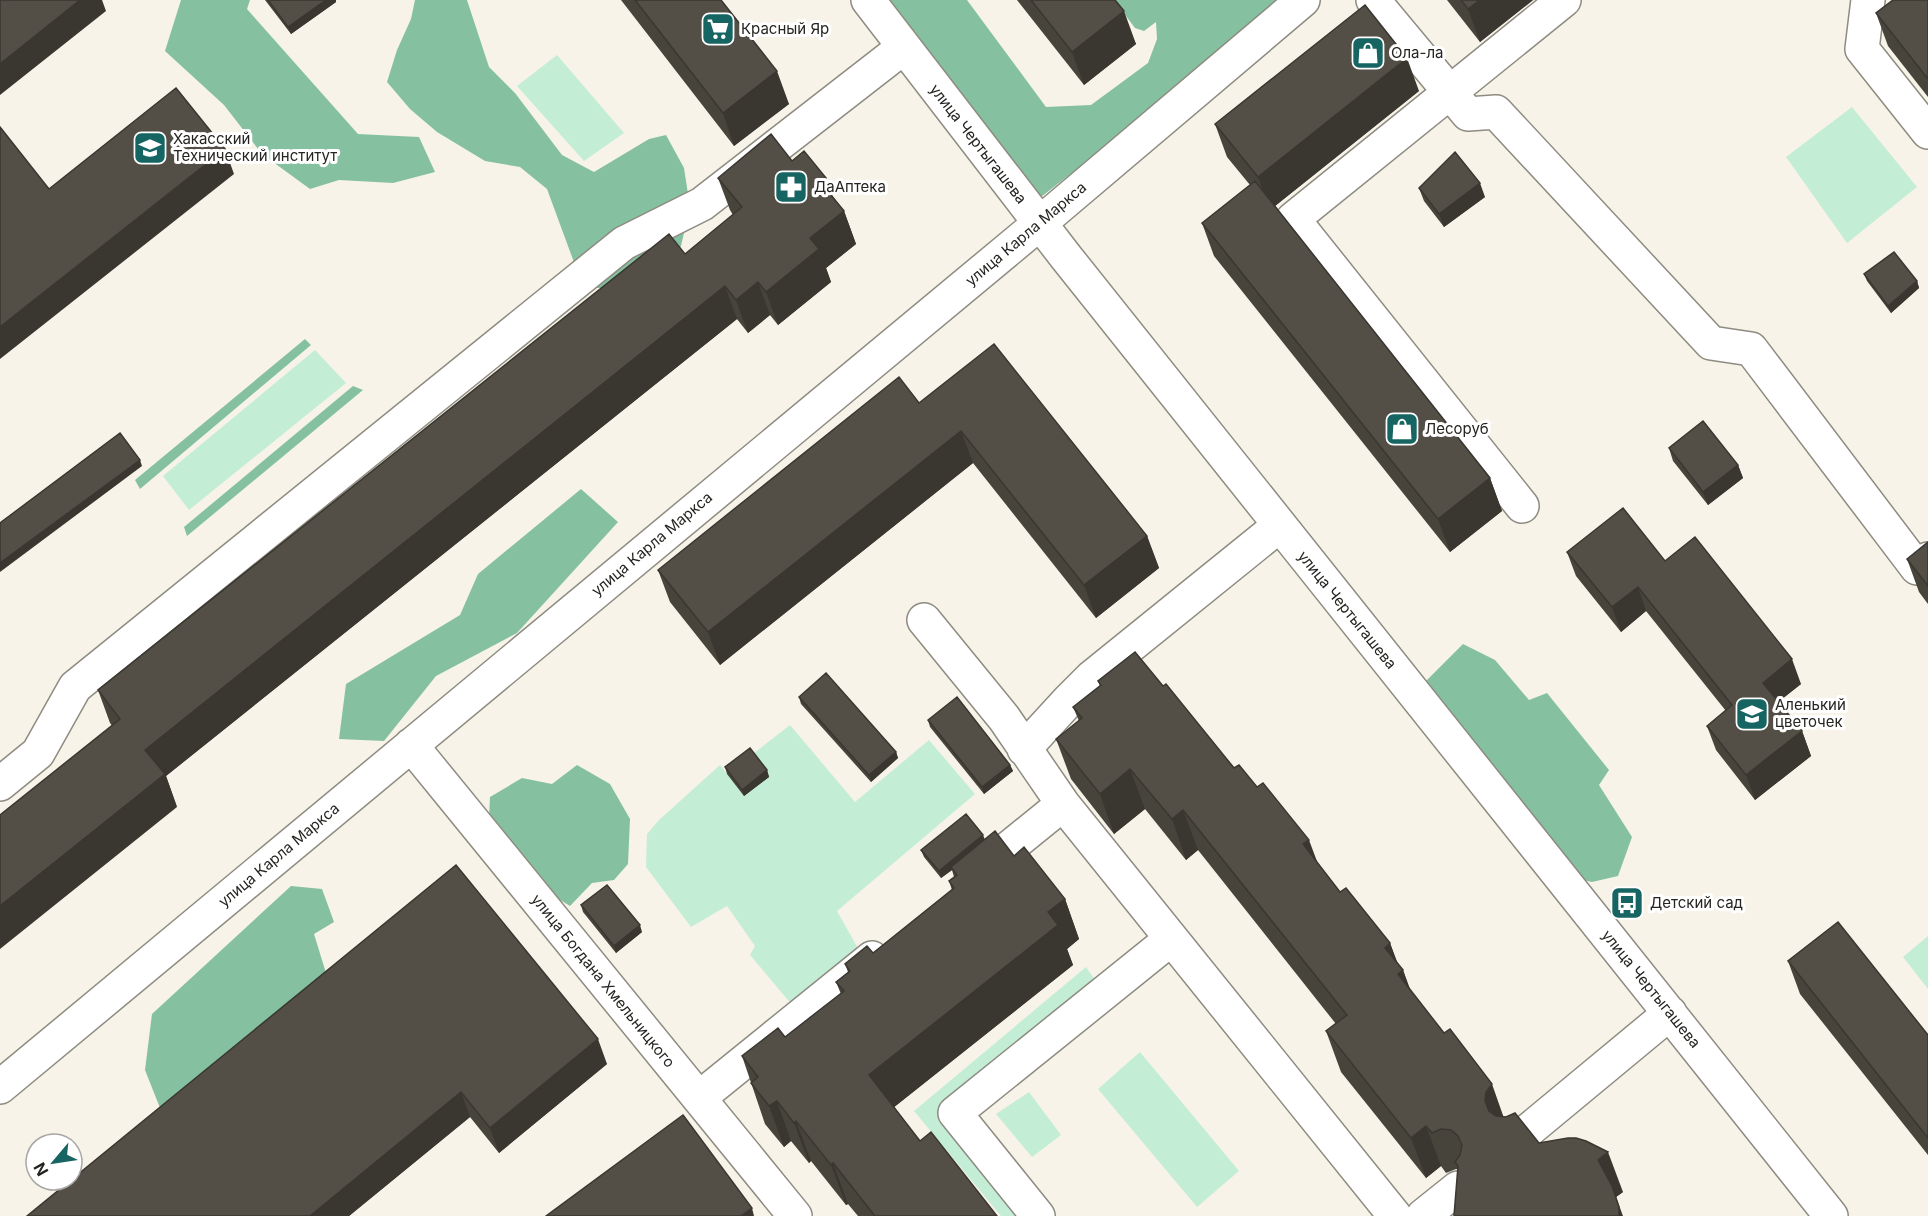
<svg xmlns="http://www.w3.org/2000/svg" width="1928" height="1216" font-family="Inter,sans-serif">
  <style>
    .green { fill: #c4edd6 }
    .forest { fill: #85c1a1 }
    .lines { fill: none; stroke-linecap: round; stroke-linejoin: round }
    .minor-casing { stroke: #8e8b80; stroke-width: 36 }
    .minor { stroke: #fff; stroke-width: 33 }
    .wall { fill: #47443c }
    .shaded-wall { fill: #3a3731 }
    .building { fill: #534f46; stroke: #3a3731; stroke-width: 1.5 }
    .labels { text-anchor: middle; stroke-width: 6; stroke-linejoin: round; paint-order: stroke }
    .poi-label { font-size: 15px; fill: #252420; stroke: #fff; text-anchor: start }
    .street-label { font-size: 15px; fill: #252420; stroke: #fff }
  </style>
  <rect width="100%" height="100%" fill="#f7f3e8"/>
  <!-- green -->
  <path class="green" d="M 557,55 L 624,133 L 584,161 L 517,86 Z
    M 1852,107 L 1917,187 L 1847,243 L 1786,157 Z
    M 315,350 L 346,383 L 189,510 L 163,476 Z
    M 790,725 L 855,802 L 929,740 L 975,794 L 837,911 L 860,952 L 793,1006 L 750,955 L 755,946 L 727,906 L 691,927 L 646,867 L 647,834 L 659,820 L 720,765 L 727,774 Z
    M 1928,936 L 1928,989 L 1903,957 Z
    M 1086,967 L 1104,993 L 955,1113 L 1038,1216 L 1001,1216 L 914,1111 Z
    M 1140,1052 L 1239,1171 L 1197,1207 L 1098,1089 Z
    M 1029,1092 L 1061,1135 L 1032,1157 L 996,1114 Z"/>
  <!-- forest -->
  <path class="forest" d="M 181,0 L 250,0 L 247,9 L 358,134 L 419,137 L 435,172 L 393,183 L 339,180 L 310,189 L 262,154 L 224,105 L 165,51 Z
    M 415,0 L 467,0 L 489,67 L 515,93 L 562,155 L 594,172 L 649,139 L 666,135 L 684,168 L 690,207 L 681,246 L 661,275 L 627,288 L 592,288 L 582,284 L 547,189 L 520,167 L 485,161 L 437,132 L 410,109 L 387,82 L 397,50 L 411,19 Z
    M 874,0 L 967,0 L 1046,107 L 1091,105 L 1148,63 L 1157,39 L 1156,22 L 1144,31 L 1135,28 L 1114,0 L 1289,0 L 1243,39 L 1041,197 L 1024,193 Z
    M 305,339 L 311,345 L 140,489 L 135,480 Z
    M 353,386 L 363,390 L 187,536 L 184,527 Z
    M 581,489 L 618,522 L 517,633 L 436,676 L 384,741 L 339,739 L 346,684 L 460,615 L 478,574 Z
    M 1463,644 L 1495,660 L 1529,700 L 1547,693 L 1609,770 L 1599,785 L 1632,837 L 1618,876 L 1592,882 L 1553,873 L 1422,685 Z
    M 577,765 L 610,784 L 630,819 L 628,864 L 614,880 L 592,883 L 570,906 L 539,887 L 489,818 L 490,797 L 522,778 L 552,784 Z
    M 291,886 L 322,889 L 334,922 L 314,934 L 326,973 L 162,1113 L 145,1070 L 152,1014 Z"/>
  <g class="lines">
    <defs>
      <path id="minor" d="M 868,0 L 1066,257 L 1831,1216
        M 1373,0 L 1468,114 L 1496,112 L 1711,343 L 1751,349 L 1917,568 L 1928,559
        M 1868,0 L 1862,49 L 1928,132
        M 1522,506 L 1293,219 L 1564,0
        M 924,620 L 1004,718 L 1063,804 L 1395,1216
        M 411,745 L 795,1216
        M 1024,749 L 1069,700 L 1092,677 L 1280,525
        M 0,784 L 38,753 L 75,687 L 624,243 L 702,204 L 904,47
        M 973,877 L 1063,804
        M 0,1087 L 1040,223 L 1303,0
        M 699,1098 L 872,958
        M 1518,1139 L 1670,1013
        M 1038,1216 L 955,1113 L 1171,939
        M 1423,1216 L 1458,1188"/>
    </defs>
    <!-- minor casing -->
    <use href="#minor" class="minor-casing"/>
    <!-- minor -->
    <use href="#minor" class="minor"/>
  </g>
  <!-- wall -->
  <path class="wall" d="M 265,0 L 336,0 L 336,2 L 291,34 Z
    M 621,0 L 721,0 L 789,104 L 734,146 Z
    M 1017,0 L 1115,0 L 1136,44 L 1084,85 Z
    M 1447,0 L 1533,0 L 1480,42 Z
    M 1928,0 L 1928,97 L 1888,46 L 1876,13 Z
    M 1419,91 L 1275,206 L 1490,478 L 1502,511 L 1450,552 L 1214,256 L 1202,223 L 1250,185 L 1227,157 L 1215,124 Z
    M 792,161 L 834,198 L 844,211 L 856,244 L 826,268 L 831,282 L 778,325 L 770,315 L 748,333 L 737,319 L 166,776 L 177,807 L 110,723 L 98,690 L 685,254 L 733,215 L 730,210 L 718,178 Z
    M 1419,188 L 1485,197 L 1444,227 L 1424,201 Z
    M 1864,274 L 1917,281 L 1919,288 L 1891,313 L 1867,281 Z
    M 919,403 L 1147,536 L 1159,568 L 1096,618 L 973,463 L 720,665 L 670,602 L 658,570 Z
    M 1669,448 L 1738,465 L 1743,478 L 1708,505 L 1673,461 Z
    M 1928,542 L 1928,604 L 1919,592 L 1907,559 Z
    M 1567,552 L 1665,561 L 1801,684 L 1778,702 L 1802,731 L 1811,756 L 1755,800 L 1716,750 L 1707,726 L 1726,711 L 1646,611 L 1621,632 L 1576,576 Z
    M 1098,681 L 1163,686 L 1317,862 L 1340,892 L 1390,943 L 1397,963 L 1403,970 L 1410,990 L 1504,1117 L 1539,1143 L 1623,1192 L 1616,1197 L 1456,1169 L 1446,1173 L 1441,1166 L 1426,1178 L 1341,1072 L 1326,1031 L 1336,1024 L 1198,850 L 1186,860 L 1145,809 L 1114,834 L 1071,779 L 1056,739 L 1079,721 L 1073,707 L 1100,686 Z
    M 799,697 L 896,752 L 898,758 L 871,782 L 801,704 Z
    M 928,720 L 1010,765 L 1013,771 L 984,794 L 930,727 Z
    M 725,767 L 767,770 L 769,777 L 744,796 L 727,774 Z
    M 985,839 L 1014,856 L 1065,899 L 1079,939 L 1067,949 L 1073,965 L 894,1107 L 920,1141 L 997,1216 L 858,1216 L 848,1204 L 846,1205 L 811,1161 L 809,1163 L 791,1141 L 784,1147 L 765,1124 L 742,1056 L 785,1037 L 841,994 L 836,982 L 848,972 L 845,964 L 873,953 L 952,890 L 949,881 L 954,877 L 952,870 L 941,878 L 924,857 L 921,850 Z
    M 456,865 L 607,1064 L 499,1153 L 470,1117 L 349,1216 L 27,1216 Z
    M 581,905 L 642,932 L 616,953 L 583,912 Z
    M 1788,961 L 1928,1035 L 1928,1155 L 1800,994 Z"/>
  <!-- shaded-wall -->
  <path class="shaded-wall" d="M 80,0 L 102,0 L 106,11 L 0,95 L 0,64 Z
    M 326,0 L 336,0 L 336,2 L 291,34 L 288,27 Z
    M 1480,0 L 1533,0 L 1480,42 L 1468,9 Z
    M 1124,11 L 1136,44 L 1084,85 L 1072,52 Z
    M 1407,58 L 1419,91 L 1270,210 L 1258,177 Z
    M 777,71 L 789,104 L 734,146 L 723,113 Z
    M 225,149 L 234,174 L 0,359 L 0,327 Z
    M 826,178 L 838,211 L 821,183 Z
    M 1480,183 L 1485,197 L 1444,227 L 1439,214 Z
    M 844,211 L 856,244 L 826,268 L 831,282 L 778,325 L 766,292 L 810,238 Z
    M 1917,281 L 1919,288 L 1891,313 L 1888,306 Z
    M 758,282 L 770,315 L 748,333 L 736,300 Z
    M 725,286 L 737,319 L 166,776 L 177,807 L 0,949 L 0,906 L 145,750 Z
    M 961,431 L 973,463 L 720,665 L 708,632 Z
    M 140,460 L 142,466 L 0,572 L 0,563 Z
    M 1738,465 L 1743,478 L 1708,505 L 1703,492 Z
    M 1490,478 L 1502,511 L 1450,552 L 1438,519 Z
    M 1147,536 L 1159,568 L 1096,618 L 1084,585 Z
    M 1638,587 L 1646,611 L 1621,632 L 1612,607 Z
    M 1792,659 L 1801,684 L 1772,707 L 1763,683 Z
    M 1802,731 L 1811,756 L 1755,800 L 1746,775 Z
    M 896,752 L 898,758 L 871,782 L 869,775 Z
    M 1010,765 L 1013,771 L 984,794 L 982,787 Z
    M 1130,769 L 1145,809 L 1114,834 L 1100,794 Z
    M 767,770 L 769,777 L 744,796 L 742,790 Z
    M 1183,810 L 1198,850 L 1186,860 L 1172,819 Z
    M 983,835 L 986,842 L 951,867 L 952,870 L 941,878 L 939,871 Z
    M 1309,840 L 1324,880 L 1303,844 Z
    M 1065,899 L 1079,939 L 1067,949 L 1073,965 L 883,1116 L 869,1075 L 1048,912 Z
    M 640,925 L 642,932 L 616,953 L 614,946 Z
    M 1390,943 L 1401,972 L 1403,970 L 1418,1011 L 1412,1015 L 1385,948 Z
    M 598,1039 L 607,1064 L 499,1153 L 490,1128 Z
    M 1492,1084 L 1506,1124 L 1499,1142 L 1485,1101 L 1486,1092 Z
    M 461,1092 L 470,1117 L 349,1216 L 310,1216 Z
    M 777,1101 L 791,1141 L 784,1147 L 769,1106 Z
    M 796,1121 L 811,1161 L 809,1163 L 794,1123 Z
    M 1426,1126 L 1441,1166 L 1426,1178 L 1411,1138 Z
    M 1608,1152 L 1623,1192 L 1616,1197 L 1623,1216 L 1619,1216 L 1598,1160 Z
    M 833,1163 L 848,1204 L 846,1205 L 831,1165 Z
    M 752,1208 L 754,1216 L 741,1216 Z"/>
  <!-- building -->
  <path class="building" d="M 0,0 L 80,0 L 0,64 Z
    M 268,0 L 326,0 L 288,27 Z
    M 635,0 L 721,0 L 777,71 L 723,113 Z
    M 1031,0 L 1115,0 L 1124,11 L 1072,52 Z
    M 1461,0 L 1480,0 L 1468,9 Z
    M 1893,0 L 1928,0 L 1928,79 L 1876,13 Z
    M 1365,5 L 1407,58 L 1258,177 L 1215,124 Z
    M 176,88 L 225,149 L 0,327 L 0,127 L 49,189 Z
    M 771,134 L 792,161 L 804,151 L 826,178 L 821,183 L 844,211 L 810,238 L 819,249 L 766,292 L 758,282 L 736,300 L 725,286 L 145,750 L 165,774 L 0,906 L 0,815 L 120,719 L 98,690 L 669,234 L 685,254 L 742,207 L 718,178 Z
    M 1455,152 L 1480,183 L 1439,214 L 1419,188 Z
    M 1255,181 L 1490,478 L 1438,519 L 1202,223 Z
    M 1894,252 L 1917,281 L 1888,306 L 1864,274 Z
    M 994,344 L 1147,536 L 1084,585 L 961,431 L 708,632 L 658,570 L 899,377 L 919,403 Z
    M 1703,421 L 1738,465 L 1703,492 L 1669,448 Z
    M 120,433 L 140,460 L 0,563 L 0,523 Z
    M 1623,508 L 1665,561 L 1695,537 L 1792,659 L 1763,683 L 1802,731 L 1746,775 L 1707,726 L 1732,705 L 1638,587 L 1612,607 L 1567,552 Z
    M 1928,542 L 1928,586 L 1907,559 Z
    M 1135,652 L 1163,686 L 1166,684 L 1234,768 L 1239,765 L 1257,787 L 1263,783 L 1309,840 L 1303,844 L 1340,892 L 1346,888 L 1390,943 L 1385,948 L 1403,970 L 1398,974 L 1444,1033 L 1450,1029 L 1492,1084 L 1486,1092 L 1485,1101 L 1489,1111 L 1496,1116 L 1506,1117 L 1515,1113 L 1539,1143 L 1568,1138 L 1576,1138 L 1586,1141 L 1608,1152 L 1598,1160 L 1612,1186 L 1619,1207 L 1619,1216 L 1454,1216 L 1458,1166 L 1455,1162 L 1460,1155 L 1462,1145 L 1458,1136 L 1451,1130 L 1441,1129 L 1432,1133 L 1426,1126 L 1411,1138 L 1326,1031 L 1347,1015 L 1183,810 L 1172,819 L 1130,769 L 1100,794 L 1056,739 L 1082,718 L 1073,707 L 1101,685 L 1098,681 Z
    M 826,673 L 896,752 L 869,775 L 799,697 Z
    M 957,697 L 1010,765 L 982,787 L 928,720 Z
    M 750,748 L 767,770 L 742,790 L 725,767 Z
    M 966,814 L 983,835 L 939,871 L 921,850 Z
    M 995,831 L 1014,856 L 1024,847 L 1065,899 L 1048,912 L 1058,925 L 869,1075 L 920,1141 L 931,1132 L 997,1216 L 875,1216 L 833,1163 L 831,1165 L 796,1121 L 794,1123 L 777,1101 L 769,1106 L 751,1083 L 758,1077 L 742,1056 L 778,1028 L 785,1037 L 844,991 L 836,982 L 850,971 L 845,964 L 867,946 L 873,953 L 954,888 L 949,881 L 957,875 L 951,867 Z
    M 456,865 L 598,1039 L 490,1128 L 461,1092 L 310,1216 L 27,1216 Z
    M 607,885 L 640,925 L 614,946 L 581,905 Z
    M 1838,922 L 1928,1035 L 1928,1138 L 1788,961 Z
    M 683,1115 L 752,1208 L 741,1216 L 546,1216 Z"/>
  <!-- icons -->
  <defs>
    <symbol id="supermarket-square" viewBox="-11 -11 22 22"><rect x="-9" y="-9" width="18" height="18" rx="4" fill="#166563" stroke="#fff"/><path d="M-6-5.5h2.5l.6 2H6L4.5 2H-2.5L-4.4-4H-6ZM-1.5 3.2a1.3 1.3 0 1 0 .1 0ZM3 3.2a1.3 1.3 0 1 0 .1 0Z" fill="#fff"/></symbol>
    <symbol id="shop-square" viewBox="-11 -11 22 22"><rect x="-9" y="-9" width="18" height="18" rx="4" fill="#166563" stroke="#fff"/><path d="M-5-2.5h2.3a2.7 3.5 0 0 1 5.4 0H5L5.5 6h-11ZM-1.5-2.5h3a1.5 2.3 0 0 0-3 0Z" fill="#fff"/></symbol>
    <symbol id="university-square" viewBox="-11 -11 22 22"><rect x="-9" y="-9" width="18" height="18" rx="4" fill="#166563" stroke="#fff"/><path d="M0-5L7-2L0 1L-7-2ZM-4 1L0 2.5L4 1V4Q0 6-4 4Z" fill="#fff"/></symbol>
    <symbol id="pharmacy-square" viewBox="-11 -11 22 22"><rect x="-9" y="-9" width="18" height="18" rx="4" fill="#166563" stroke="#fff"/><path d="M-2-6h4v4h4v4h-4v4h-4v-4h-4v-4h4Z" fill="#fff"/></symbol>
    <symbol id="school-square" viewBox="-11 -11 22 22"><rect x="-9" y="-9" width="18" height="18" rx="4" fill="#166563" stroke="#fff"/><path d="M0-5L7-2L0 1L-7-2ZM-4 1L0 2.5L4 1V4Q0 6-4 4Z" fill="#fff"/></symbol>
    <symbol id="bus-square" viewBox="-11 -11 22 22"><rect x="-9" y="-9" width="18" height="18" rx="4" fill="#166563" stroke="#fff"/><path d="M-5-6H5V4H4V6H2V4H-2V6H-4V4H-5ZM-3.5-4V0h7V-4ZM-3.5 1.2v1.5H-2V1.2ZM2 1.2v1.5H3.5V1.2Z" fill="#fff"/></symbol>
  </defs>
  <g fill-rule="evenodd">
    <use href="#supermarket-square" x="699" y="10" width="38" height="38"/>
    <use href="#shop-square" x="1349" y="34" width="38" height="38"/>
    <use href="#university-square" x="131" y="129" width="38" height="38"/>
    <use href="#pharmacy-square" x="772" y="168" width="38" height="38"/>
    <use href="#shop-square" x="1383" y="410" width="38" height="38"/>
    <use href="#school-square" x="1733" y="695" width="38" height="38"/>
    <use href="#bus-square" x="1608" y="884" width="38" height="38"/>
  </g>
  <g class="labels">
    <!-- poi labels -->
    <g class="poi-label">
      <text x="741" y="34">Красный Яр</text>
      <text x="1391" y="58">Ола-ла</text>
      <text x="173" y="144">Хакасский<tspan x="173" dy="17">Технический институт</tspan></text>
      <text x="814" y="192">ДаАптека</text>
      <text x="1425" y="434">Лесоруб</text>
      <text x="1775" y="710">Аленький<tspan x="1775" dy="17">цветочек</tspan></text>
      <text x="1650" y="908">Детский сад</text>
    </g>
    <!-- street labels -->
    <g class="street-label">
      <text transform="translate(978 144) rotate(52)" y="5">улица Чертыгашева</text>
      <text transform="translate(1026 234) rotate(-40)" y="5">улица Карла Маркса</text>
      <text transform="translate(652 544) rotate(-40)" y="5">улица Карла Маркса</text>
      <text transform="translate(1347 610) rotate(51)" y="5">улица Чертыгашева</text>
      <text transform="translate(279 855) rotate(-40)" y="5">улица Карла Маркса</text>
      <text transform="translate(603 981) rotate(51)" y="5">улица Богдана Хмельницкого</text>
      <text transform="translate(1651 989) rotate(51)" y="5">улица Чертыгашева</text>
    </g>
  </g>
  <!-- north arrow -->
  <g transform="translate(54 1162) rotate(241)"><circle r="28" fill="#ffffff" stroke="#a8a7a6" stroke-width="1.5"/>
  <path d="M0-4.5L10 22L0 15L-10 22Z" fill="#166563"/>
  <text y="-9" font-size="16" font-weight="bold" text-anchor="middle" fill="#252420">N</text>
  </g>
</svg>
